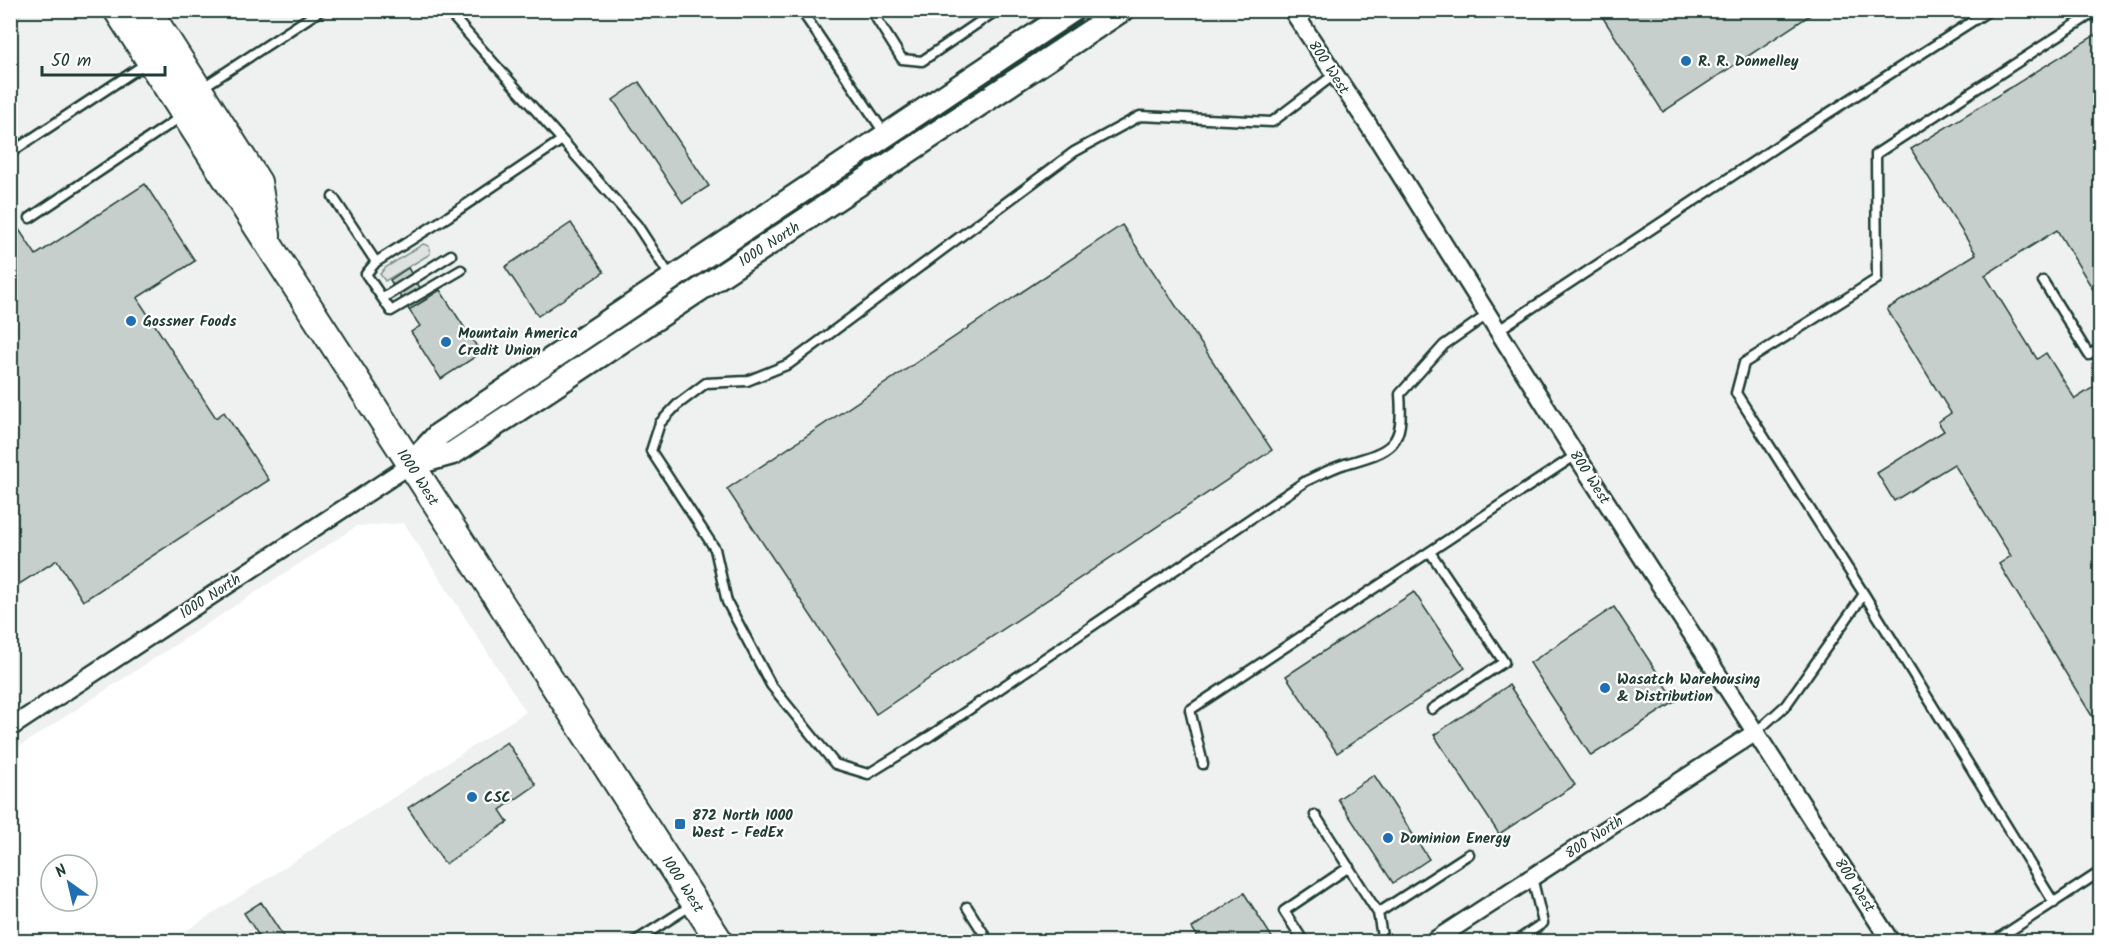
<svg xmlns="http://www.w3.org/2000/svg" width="2111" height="952" font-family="Kalam,sans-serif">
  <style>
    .built { fill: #eef1f0 }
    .grass { fill: #dee3e2; stroke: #7e908b; stroke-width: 1.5 }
    .building { fill: #c7cfcc; stroke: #1f3d34; stroke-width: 1.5 }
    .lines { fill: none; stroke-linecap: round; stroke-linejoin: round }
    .lane-casing { stroke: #1f3d34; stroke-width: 13 }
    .street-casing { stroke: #1f3d34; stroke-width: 21 }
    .secondary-casing { stroke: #1f3d34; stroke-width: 27 }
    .primary-casing { stroke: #1f3d34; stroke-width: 30 }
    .lane { stroke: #fff; stroke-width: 8 }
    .street { stroke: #fff; stroke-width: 16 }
    .secondary { stroke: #fff; stroke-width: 22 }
    .primary { stroke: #fff; stroke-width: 26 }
    .poi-dot { fill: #1f6fb2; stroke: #fff; stroke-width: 2 }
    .labels { text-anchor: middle; stroke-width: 4.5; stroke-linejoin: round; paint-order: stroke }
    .poi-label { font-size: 15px; font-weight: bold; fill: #1f3d34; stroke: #fff; text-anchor: start }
    .street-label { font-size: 15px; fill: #1f3d34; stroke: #fff }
  </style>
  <rect width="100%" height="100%" fill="#fff"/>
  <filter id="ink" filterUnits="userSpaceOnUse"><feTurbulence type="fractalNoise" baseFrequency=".0167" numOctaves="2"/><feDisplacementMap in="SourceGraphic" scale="12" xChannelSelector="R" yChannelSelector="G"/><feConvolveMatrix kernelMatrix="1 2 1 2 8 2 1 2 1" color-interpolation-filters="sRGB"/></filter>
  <g filter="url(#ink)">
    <!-- built -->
    <path class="built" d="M 11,11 L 2100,11 L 2100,941 L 170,941 L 526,712 L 404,523 L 357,526 L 11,752 Z"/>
    <!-- grass -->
    <path class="grass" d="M 423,244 L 429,246 L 430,254 L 385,281 L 380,274 L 385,268 Z"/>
    <!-- building -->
    <path class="building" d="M 10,10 L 22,10 L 23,12 L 10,20 Z
      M 1598,10 L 1818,10 L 1663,112 Z
      M 2100,32 L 2100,301 L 2057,230 L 1985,275 L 2037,359 L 2046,353 L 2075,399 L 2100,383 L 2100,729 L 1999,564 L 2011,556 L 1954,464 L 1894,501 L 1877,473 L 1944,431 L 1938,422 L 1951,413 L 1887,309 L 1976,254 L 1911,149 Z
      M 639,82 L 709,186 L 683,203 L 613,100 Z
      M 145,184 L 195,261 L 137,298 L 216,418 L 224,412 L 269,480 L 83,601 L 57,560 L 10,590 L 10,216 L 36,255 Z
      M 571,223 L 604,272 L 538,316 L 505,267 Z
      M 1122,225 L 1272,450 L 876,714 L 727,489 Z
      M 408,268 L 427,299 L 409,310 L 390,280 Z
      M 440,290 L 481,353 L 441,379 L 411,332 L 420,326 L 409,310 Z
      M 1414,592 L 1465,668 L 1337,753 L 1286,676 Z
      M 1614,607 L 1676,701 L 1591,756 L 1530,663 Z
      M 1509,685 L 1575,785 L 1499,834 L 1434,735 Z
      M 507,742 L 536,785 L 500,810 L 508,822 L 445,864 L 408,808 Z
      M 1374,775 L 1429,859 L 1393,883 L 1338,799 Z
      M 1244,893 L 1275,942 L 1201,942 L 1192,928 Z
      M 261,902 L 287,942 L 263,942 L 244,913 Z"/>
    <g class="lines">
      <defs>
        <path id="lane" d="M 447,10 L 637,225 L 670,276
          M 801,10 L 885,134
          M 871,10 L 902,59 L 922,61 L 997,10
          M 1335,74 L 1272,122 L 1140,116 L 1074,152 L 789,364 L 747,381 L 706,383 L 677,405 L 660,423 L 651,451 L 715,549 L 727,602 L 771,685 L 835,764 L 868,774 L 930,736 L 1306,481 C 1319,475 1332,468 1345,464 C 1393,450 1404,447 1400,394 L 1444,345 L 1487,315
          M 200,89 L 321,10
          M 10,153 L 148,62
          M 333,197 L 376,262 L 449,216 L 562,140
          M 30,218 L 182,116
          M 376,262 L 366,274 L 391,311 L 461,270
          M 2043,281 L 2089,355 L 2100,348
          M 383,298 L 451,255
          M 1497,331 L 1791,137 L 1990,10
          M 1430,552 L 1504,662 L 1432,709
          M 1756,732 L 1786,705 L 1864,594
          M 1203,764 L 1190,710 L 1576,455
          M 1315,815 L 1378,913 L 1383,942
          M 2054,903 L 1864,594 L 1736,393 L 1744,363 L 1877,279 L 1876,154 L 2098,10
          M 967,907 L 989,942
          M 1378,913 L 1469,854
          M 634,942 L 692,905
          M 1304,942 L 1284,911 L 1349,867
          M 1515,942 L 1543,923 L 1532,877
          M 1993,942 L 2100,872"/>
        <path id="street" d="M 1292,10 L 1379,141 L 1576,455 L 1891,942
          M 10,728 L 410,465
          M 1432,942 L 1756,732"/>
        <path id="secondary" d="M 410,465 L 453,453 L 1122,10
          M 410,465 L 438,435 L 1073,10"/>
        <path id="primary" d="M 117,10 L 720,942
          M 148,10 L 258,182 L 267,235"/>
      </defs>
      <!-- lane casing -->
      <use href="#lane" class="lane-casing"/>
      <!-- street casing -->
      <use href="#street" class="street-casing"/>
      <!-- secondary casing -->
      <use href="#secondary" class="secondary-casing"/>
      <!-- primary casing -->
      <use href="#primary" class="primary-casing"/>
      <!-- lane -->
      <use href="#lane" class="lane"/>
      <!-- street -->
      <use href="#street" class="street"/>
      <!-- secondary -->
      <use href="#secondary" class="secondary"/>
      <!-- primary -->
      <use href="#primary" class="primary"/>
    </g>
  </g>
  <!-- markers -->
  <g class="poi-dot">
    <circle cx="1686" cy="61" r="6"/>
    <circle cx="131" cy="321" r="6"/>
    <circle cx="446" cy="342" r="6"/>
    <circle cx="1605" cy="688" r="6"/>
    <circle cx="472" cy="797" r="6"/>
    <rect x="674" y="818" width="12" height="12" rx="3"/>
    <circle cx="1388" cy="838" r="6"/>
  </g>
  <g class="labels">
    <!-- poi labels -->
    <g class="poi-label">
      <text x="1698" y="66">R. R. Donnelley</text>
      <text x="143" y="326">Gossner Foods</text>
      <text x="458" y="338">Mountain America<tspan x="458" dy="17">Credit Union</tspan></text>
      <text x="1617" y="684">Wasatch Warehousing<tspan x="1617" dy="17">&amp; Distribution</tspan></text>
      <text x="484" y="802">CSC</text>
      <text x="692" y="820">872 North 1000<tspan x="692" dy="17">West - FedEx</tspan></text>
      <text x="1400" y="843">Dominion Energy</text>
    </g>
    <!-- street labels -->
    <g class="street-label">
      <text transform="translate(1329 67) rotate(56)" y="5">800 West</text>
      <text transform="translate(769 244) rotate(-33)" y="5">1000 North</text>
      <text transform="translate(418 477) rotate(57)" y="5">1000 West</text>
      <text transform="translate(1590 477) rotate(57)" y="5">800 West</text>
      <text transform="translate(210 596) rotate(-33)" y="5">1000 North</text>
      <text transform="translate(1594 837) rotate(-33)" y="5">800 North</text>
      <text transform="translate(683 884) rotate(57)" y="5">1000 West</text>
      <text transform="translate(1855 885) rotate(57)" y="5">800 West</text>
    </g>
  </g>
  <!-- margin -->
  <rect width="2111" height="952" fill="none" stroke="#fff" stroke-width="36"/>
  <rect x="18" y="18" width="2075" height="916" fill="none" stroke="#1f3d34" stroke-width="2" filter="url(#ink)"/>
  <!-- north arrow -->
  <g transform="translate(69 883) rotate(326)"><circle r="28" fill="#ffffff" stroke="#a5b1ae" stroke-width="1.5"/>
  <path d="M0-4.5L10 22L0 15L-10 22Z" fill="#1f6fb2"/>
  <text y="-9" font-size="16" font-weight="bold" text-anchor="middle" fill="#1f3d34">N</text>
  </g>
  <!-- scale -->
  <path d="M42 66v9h123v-9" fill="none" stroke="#1f3d34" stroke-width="3"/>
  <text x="51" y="66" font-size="18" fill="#1f3d34" stroke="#ffffff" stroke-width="4.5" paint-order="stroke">50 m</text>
</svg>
